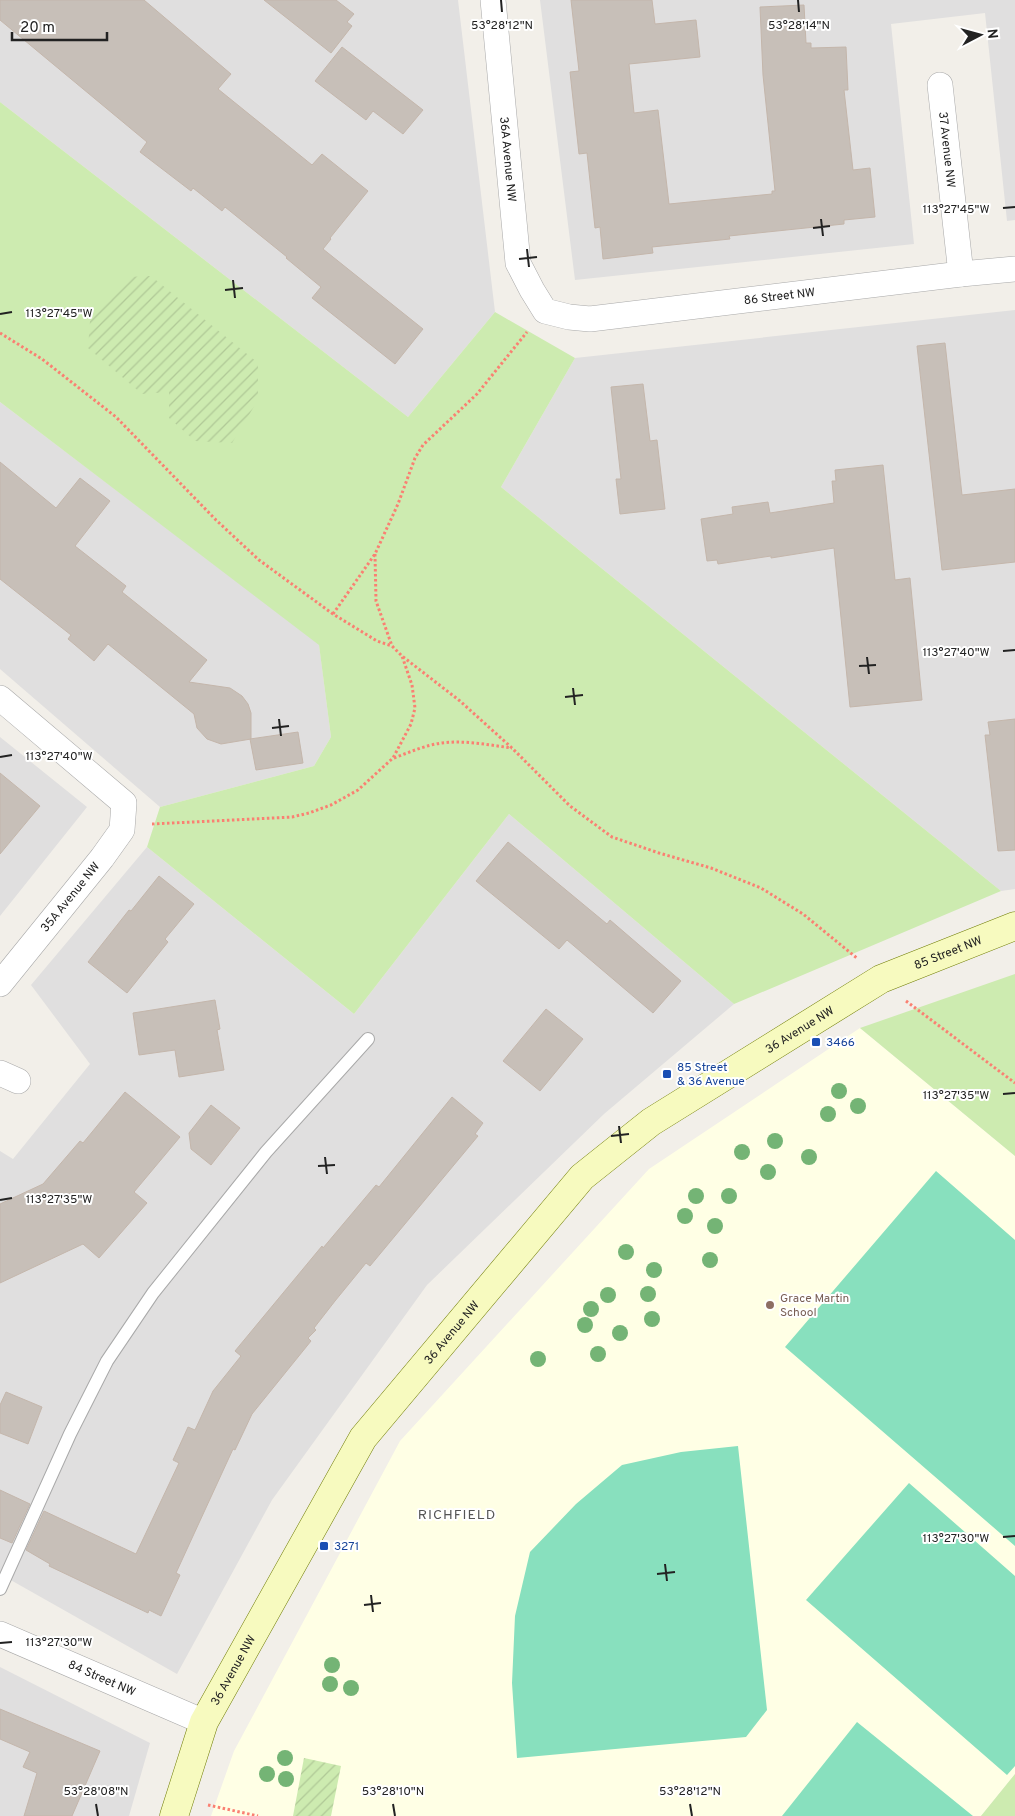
<svg xmlns="http://www.w3.org/2000/svg" width="1015" height="1816" font-family="Overpass,sans-serif">
  <style>
    .residential { fill: #e0dfdf }
    .education { fill: #ffffe5 }
    .grass { fill: #cdebb0 }
    .garden { fill: url(#garden-furrows) }
    .pitch { fill: #88e0be }
    .building { fill: #c7bfb8; stroke: #c4b6ab }
    .lines { fill: none; stroke-linecap: round; stroke-linejoin: round }
    .lane-casing { stroke: #a9a9a9; stroke-width: 14 }
    .street-casing { stroke: #a9a9a9; stroke-width: 26 }
    .secondary-casing { stroke: #707d05; stroke-width: 29 }
    .path { stroke: #fa8072; stroke-width: 3; stroke-dasharray: 2.5 2.5; stroke-linecap: butt }
    .lane { stroke: #fff; stroke-width: 12 }
    .street { stroke: #fff; stroke-width: 25 }
    .secondary { stroke: #f7fabf; stroke-width: 28 }
    .tree { fill: #74b475 }
    .ticks { fill: none; stroke: #222; stroke-width: 2 }
    .transit-dot { fill: #1a4fb4; stroke: #fff; stroke-width: 2 }
    .education-dot { fill: #8d6e63; stroke: #fff; stroke-width: 2 }
    .labels { text-anchor: middle; stroke-width: 4; stroke-linejoin: round; paint-order: stroke }
    .street-label { font-size: 12px; fill: #222; stroke: #fff }
    .transit-label { font-size: 12px; fill: #164399; stroke: #fff; text-anchor: start }
    .education-label { font-size: 12px; fill: #785e54; stroke: #fff; text-anchor: start }
    .neighbourhood-label { font-size: 14px; letter-spacing: 1px; fill: #555; stroke: #fff }
    .ticks-label { font-size: 12px; text-anchor: middle; fill: #222; stroke: #fff; stroke-width: 4; stroke-linejoin: round; paint-order: stroke }
  </style>
  <defs>
    <pattern id="garden-furrows" width="10" height="10" patternUnits="userSpaceOnUse" patternTransform="scale(1.25)"><rect width="10" height="10" fill="#cdebb0"/><path d="M-1 1l2-2M0 10L10 0M9 11l2-2" fill="none" stroke="#b0c997"/></pattern>
  </defs>
  <rect width="100%" height="100%" fill="#f2efe9"/>
  <!-- residential -->
  <path class="residential" d="M 0,0 L 458,0 L 495,312 L 408,417 L 0,102 Z
    M 540,0 L 1015,0 L 1015,220 L 1007,221 L 985,13 L 891,24 L 914,244 L 575,280 Z
    M 1015,310 L 1015,889 L 1001,891 L 501,487 L 575,358 Z
    M 0,402 L 319,644 L 331,737 L 314,766 L 160,807 L 0,669 Z
    M 0,737 L 87,807 L 0,916 Z
    M 509,814 L 734,1004 L 604,1114 L 427,1285 L 272,1500 L 177,1674 L 0,1574 L 0,1151 L 13,1159 L 90,1064 L 31,985 L 147,847 L 354,1014 Z
    M 0,1667 L 150,1743 L 129,1816 L 0,1816 Z"/>
  <!-- education -->
  <path class="education" d="M 860,1028 L 1015,1156 L 1015,1774 L 981,1816 L 211,1816 L 234,1751 L 400,1441 L 649,1169 Z"/>
  <!-- grass -->
  <path class="grass" d="M 0,102 L 408,417 L 495,312 L 575,358 L 501,487 L 1001,891 L 734,1004 L 509,814 L 354,1014 L 147,847 L 160,807 L 314,766 L 331,737 L 319,645 L 0,402 Z
    M 1015,974 L 1015,1156 L 860,1028 Z
    M 1015,1774 L 1015,1816 L 981,1816 Z"/>
  <!-- garden -->
  <path class="garden" d="M 151,276 L 258,363 L 258,400 L 232,443 L 195,441 L 169,418 L 169,392 L 142,394 L 88,348 L 90,321 L 126,277 Z
    M 304,1758 L 341,1766 L 331,1816 L 293,1816 Z"/>
  <!-- pitch -->
  <path class="pitch" d="M 936,1171 L 1015,1240 L 1015,1546 L 785,1347 Z
    M 738,1446 L 767,1710 L 746,1737 L 517,1758 L 512,1683 L 515,1616 L 530,1552 L 576,1504 L 622,1465 L 681,1452 Z
    M 909,1483 L 1015,1576 L 1015,1766 L 1007,1775 L 806,1600 Z
    M 857,1722 L 973,1816 L 782,1816 Z"/>
  <!-- building -->
  <path class="building" d="M 0,0 L 144,0 L 231,74 L 218,89 L 312,165 L 322,154 L 368,191 L 330,238 L 331,239 L 323,249 L 423,329 L 395,364 L 312,298 L 321,287 L 286,258 L 287,257 L 225,207 L 222,211 L 193,188 L 191,191 L 140,152 L 147,142 L 0,20 Z
    M 264,0 L 336,0 L 354,14 L 347,22 L 352,26 L 331,53 Z
    M 571,0 L 652,0 L 655,24 L 696,20 L 700,57 L 629,64 L 634,113 L 658,110 L 669,204 L 772,194 L 772,191 L 775,191 L 763,75 L 760,7 L 804,5 L 806,43 L 811,43 L 811,48 L 846,47 L 848,90 L 844,90 L 853,170 L 870,168 L 875,217 L 844,220 L 844,224 L 729,236 L 730,239 L 652,247 L 653,253 L 603,259 L 600,227 L 595,228 L 587,153 L 579,154 L 570,72 L 579,71 Z
    M 342,47 L 423,110 L 403,134 L 373,111 L 366,120 L 315,81 Z
    M 945,343 L 962,495 L 1015,489 L 1015,562 L 942,570 L 917,346 Z
    M 643,384 L 650,441 L 657,440 L 665,509 L 620,514 L 616,479 L 621,479 L 611,387 Z
    M 0,462 L 56,508 L 80,478 L 110,501 L 75,546 L 126,586 L 122,592 L 207,660 L 189,682 L 230,688 L 242,696 L 248,704 L 251,713 L 251,739 L 221,744 L 207,739 L 197,728 L 194,714 L 108,644 L 94,661 L 68,639 L 71,635 L 0,579 Z
    M 883,465 L 895,580 L 910,578 L 922,700 L 850,707 L 834,548 L 771,558 L 771,556 L 718,564 L 717,560 L 707,561 L 701,519 L 733,514 L 732,507 L 768,502 L 770,513 L 834,503 L 832,481 L 836,481 L 835,470 Z
    M 1015,719 L 1015,850 L 998,851 L 985,735 L 990,735 L 988,722 Z
    M 298,732 L 303,763 L 256,770 L 250,739 Z
    M 0,773 L 40,806 L 0,854 Z
    M 508,842 L 607,924 L 610,920 L 681,981 L 653,1013 L 567,940 L 559,949 L 476,881 Z
    M 159,876 L 194,904 L 165,939 L 168,942 L 127,993 L 88,962 L 129,910 L 131,911 Z
    M 215,1000 L 220,1029 L 217,1030 L 224,1070 L 179,1077 L 175,1050 L 139,1055 L 133,1013 Z
    M 546,1009 L 583,1039 L 540,1091 L 503,1061 Z
    M 125,1092 L 180,1137 L 134,1192 L 147,1203 L 99,1258 L 83,1244 L 0,1283 L 0,1204 L 43,1184 L 80,1141 L 83,1143 Z
    M 452,1097 L 483,1123 L 475,1134 L 478,1136 L 370,1266 L 366,1263 L 335,1301 L 314,1328 L 316,1330 L 308,1338 L 311,1341 L 252,1414 L 235,1450 L 233,1449 L 176,1573 L 180,1575 L 161,1616 L 149,1610 L 148,1613 L 49,1566 L 50,1564 L 26,1550 L 44,1511 L 136,1554 L 179,1463 L 173,1460 L 188,1427 L 195,1430 L 213,1391 L 241,1356 L 235,1351 L 322,1246 L 323,1248 L 376,1185 L 379,1187 Z
    M 211,1105 L 240,1128 L 211,1165 L 191,1149 L 189,1133 Z
    M 6,1392 L 42,1407 L 28,1444 L 0,1433 L 0,1405 Z
    M 0,1490 L 30,1504 L 12,1543 L 0,1538 Z
    M 0,1709 L 100,1751 L 72,1816 L 24,1816 L 37,1773 L 23,1767 L 30,1752 L 0,1739 Z"/>
  <g class="lines">
    <defs>
      <path id="lane" d="M 0,1589 L 70,1434 L 107,1361 L 153,1293 L 266,1152 L 368,1039"/>
      <g id="street">
        <path id="s1" d="M 493,0 L 518,263 L 532,290 L 545,311 L 569,317 L 590,319 L 961,274 L 1015,269"/>
        <path id="s2" d="M 940,85 L 961,274"/>
        <path d="M 0,698 L 124,803 L 122,830 L 102,858 L 0,984"/>
        <path d="M 0,1073 L 18,1081"/>
        <path id="s3" d="M 0,1634 L 204,1722"/>
      </g>
      <g id="secondary">
        <path id="s4" d="M 174,1816 L 204,1722 L 363,1438 L 582,1177 L 651,1122 L 881,979 L 1015,926"/>
      </g>
    </defs>
    <!-- lane casing -->
    <use href="#lane" class="lane-casing"/>
    <!-- street casing -->
    <use href="#street" class="street-casing"/>
    <!-- secondary casing -->
    <use href="#secondary" class="secondary-casing"/>
    <!-- path -->
    <path class="path" d="M 0,333 L 42,359 L 116,417 L 216,520 L 259,560 L 333,614 L 377,641 L 392,646 L 402,656 L 460,701 L 512,748 L 570,806 L 612,837 L 659,853 L 711,868 L 761,888 L 803,914 L 858,959
      M 375,554 L 376,601 L 392,646
      M 333,614 L 375,554 L 398,504 L 415,458 L 423,445 L 477,394 L 527,332
      M 394,758 C 410,752 426,745 442,743 C 465,740 489,745 512,748
      M 152,824 L 292,817 L 309,813 L 331,805 L 358,790 L 393,758 L 411,724 L 415,708 L 412,685 L 402,656
      M 906,1001 L 1015,1083
      M 208,1805 L 258,1816"/>
    <!-- lane -->
    <use href="#lane" class="lane"/>
    <!-- street -->
    <use href="#street" class="street"/>
    <!-- secondary -->
    <use href="#secondary" class="secondary"/>
  </g>
  <!-- trees -->
  <g class="tree">
    <circle cx="839" cy="1091" r="8"/>
    <circle cx="858" cy="1106" r="8"/>
    <circle cx="828" cy="1114" r="8"/>
    <circle cx="775" cy="1141" r="8"/>
    <circle cx="742" cy="1152" r="8"/>
    <circle cx="809" cy="1157" r="8"/>
    <circle cx="768" cy="1172" r="8"/>
    <circle cx="696" cy="1196" r="8"/>
    <circle cx="729" cy="1196" r="8"/>
    <circle cx="685" cy="1216" r="8"/>
    <circle cx="715" cy="1226" r="8"/>
    <circle cx="626" cy="1252" r="8"/>
    <circle cx="710" cy="1260" r="8"/>
    <circle cx="654" cy="1270" r="8"/>
    <circle cx="648" cy="1294" r="8"/>
    <circle cx="608" cy="1295" r="8"/>
    <circle cx="591" cy="1309" r="8"/>
    <circle cx="652" cy="1319" r="8"/>
    <circle cx="585" cy="1325" r="8"/>
    <circle cx="620" cy="1333" r="8"/>
    <circle cx="598" cy="1354" r="8"/>
    <circle cx="538" cy="1359" r="8"/>
    <circle cx="332" cy="1665" r="8"/>
    <circle cx="330" cy="1684" r="8"/>
    <circle cx="351" cy="1688" r="8"/>
    <circle cx="285" cy="1758" r="8"/>
    <circle cx="267" cy="1774" r="8"/>
    <circle cx="286" cy="1779" r="8"/>
  </g>
  <!-- ticks -->
  <path class="ticks" d="M 501,0 L 502,12M 798,0 L 799,12M 1003,208 L 1015,207M 821,219 L 823,236M 813,228 L 830,226M 527,249 L 529,267M 519,259 L 537,257M 233,280 L 235,298M 225,290 L 243,288M 0,314 L 12,312M 1003,651 L 1015,650M 867,657 L 869,674M 859,666 L 876,665M 573,688 L 575,705M 565,697 L 583,695M 279,719 L 281,736M 272,728 L 289,726M 0,757 L 12,755M 1003,1094 L 1015,1093M 619,1126 L 621,1143M 611,1136 L 629,1134M 325,1157 L 327,1174M 318,1166 L 335,1165M 0,1200 L 12,1198M 1003,1537 L 1015,1536M 665,1564 L 667,1581M 657,1574 L 675,1572M 371,1595 L 373,1612M 364,1605 L 381,1603M 0,1643 L 12,1642M 96,1804 L 98,1816M 393,1804 L 395,1816M 690,1804 L 692,1816"/>
  <!-- markers -->
  <g class="transit-dot">
    <rect x="811" y="1037" width="10" height="10" rx="2.5"/>
    <rect x="662" y="1069" width="10" height="10" rx="2.5"/>
    <rect x="319" y="1541" width="10" height="10" rx="2.5"/>
  </g>
  <circle class="education-dot" cx="770" cy="1305" r="5"/>
  <g class="labels">
    <!-- street labels -->
    <g class="street-label">
      <text dy="4" stroke="none"><textPath href="#s2" startOffset="65">37 Avenue NW</textPath></text>
      <text dy="4" stroke="none"><textPath href="#s1" startOffset="160">36A Avenue NW</textPath></text>
      <text dy="4" stroke="none"><textPath href="#s1" startOffset="556">86 Street NW</textPath></text>
      <text transform="translate(70 897) rotate(-51)" y="4">35A Avenue NW</text>
      <text dy="4" stroke="none"><textPath href="#s4" startOffset="1196">85 Street NW</textPath></text>
      <text dy="4" stroke="none"><textPath href="#s4" startOffset="1028">36 Avenue NW</textPath></text>
      <text dy="4" stroke="none"><textPath href="#s4" startOffset="562">36 Avenue NW</textPath></text>
      <text dy="4" stroke="none"><textPath href="#s4" startOffset="158">36 Avenue NW</textPath></text>
      <text dy="4" stroke="none"><textPath href="#s3" startOffset="111">84 Street NW</textPath></text>
    </g>
    <!-- transit labels -->
    <g class="transit-label">
      <text x="826" y="1046">3466</text>
      <text x="677" y="1071">85 Street<tspan x="677" dy="14">&amp; 36 Avenue</tspan></text>
      <text x="334" y="1550">3271</text>
    </g>
    <!-- education labels -->
    <g class="education-label">
      <text x="780" y="1302">Grace Martin<tspan x="780" dy="14">School</tspan></text>
    </g>
    <!-- neighbourhood labels -->
    <g class="neighbourhood-label">
      <text x="457" y="1519">RICHFIELD</text>
    </g>
  </g>
  <g class="ticks-label">
    <text x="502" y="29">53°28'12"N</text>
    <text x="799" y="29">53°28'14"N</text>
    <text x="956" y="213">113°27'45"W</text>
    <text x="59" y="317">113°27'45"W</text>
    <text x="956" y="656">113°27'40"W</text>
    <text x="59" y="760">113°27'40"W</text>
    <text x="956" y="1099">113°27'35"W</text>
    <text x="59" y="1203">113°27'35"W</text>
    <text x="956" y="1542">113°27'30"W</text>
    <text x="59" y="1646">113°27'30"W</text>
    <text x="96" y="1795">53°28'08"N</text>
    <text x="393" y="1795">53°28'10"N</text>
    <text x="690" y="1795">53°28'12"N</text>
  </g>
  <!-- north arrow -->
  <g transform="translate(980 35) rotate(84)" stroke="#ffffff" stroke-width="4" paint-order="stroke">
  <path d="M0-4L9 19L0 12L-9 19Z" fill="#222222"/>
  <text y="-8" font-size="14" font-weight="bold" text-anchor="middle" fill="#222222">N</text>
  </g>
  <!-- scale -->
  <path d="M12 32v8h95v-8" fill="none" stroke="#222222" stroke-width="2.5"/>
  <text x="20" y="32" font-size="15" fill="#222222" stroke="#ffffff" stroke-width="4" paint-order="stroke">20 m</text>
</svg>
